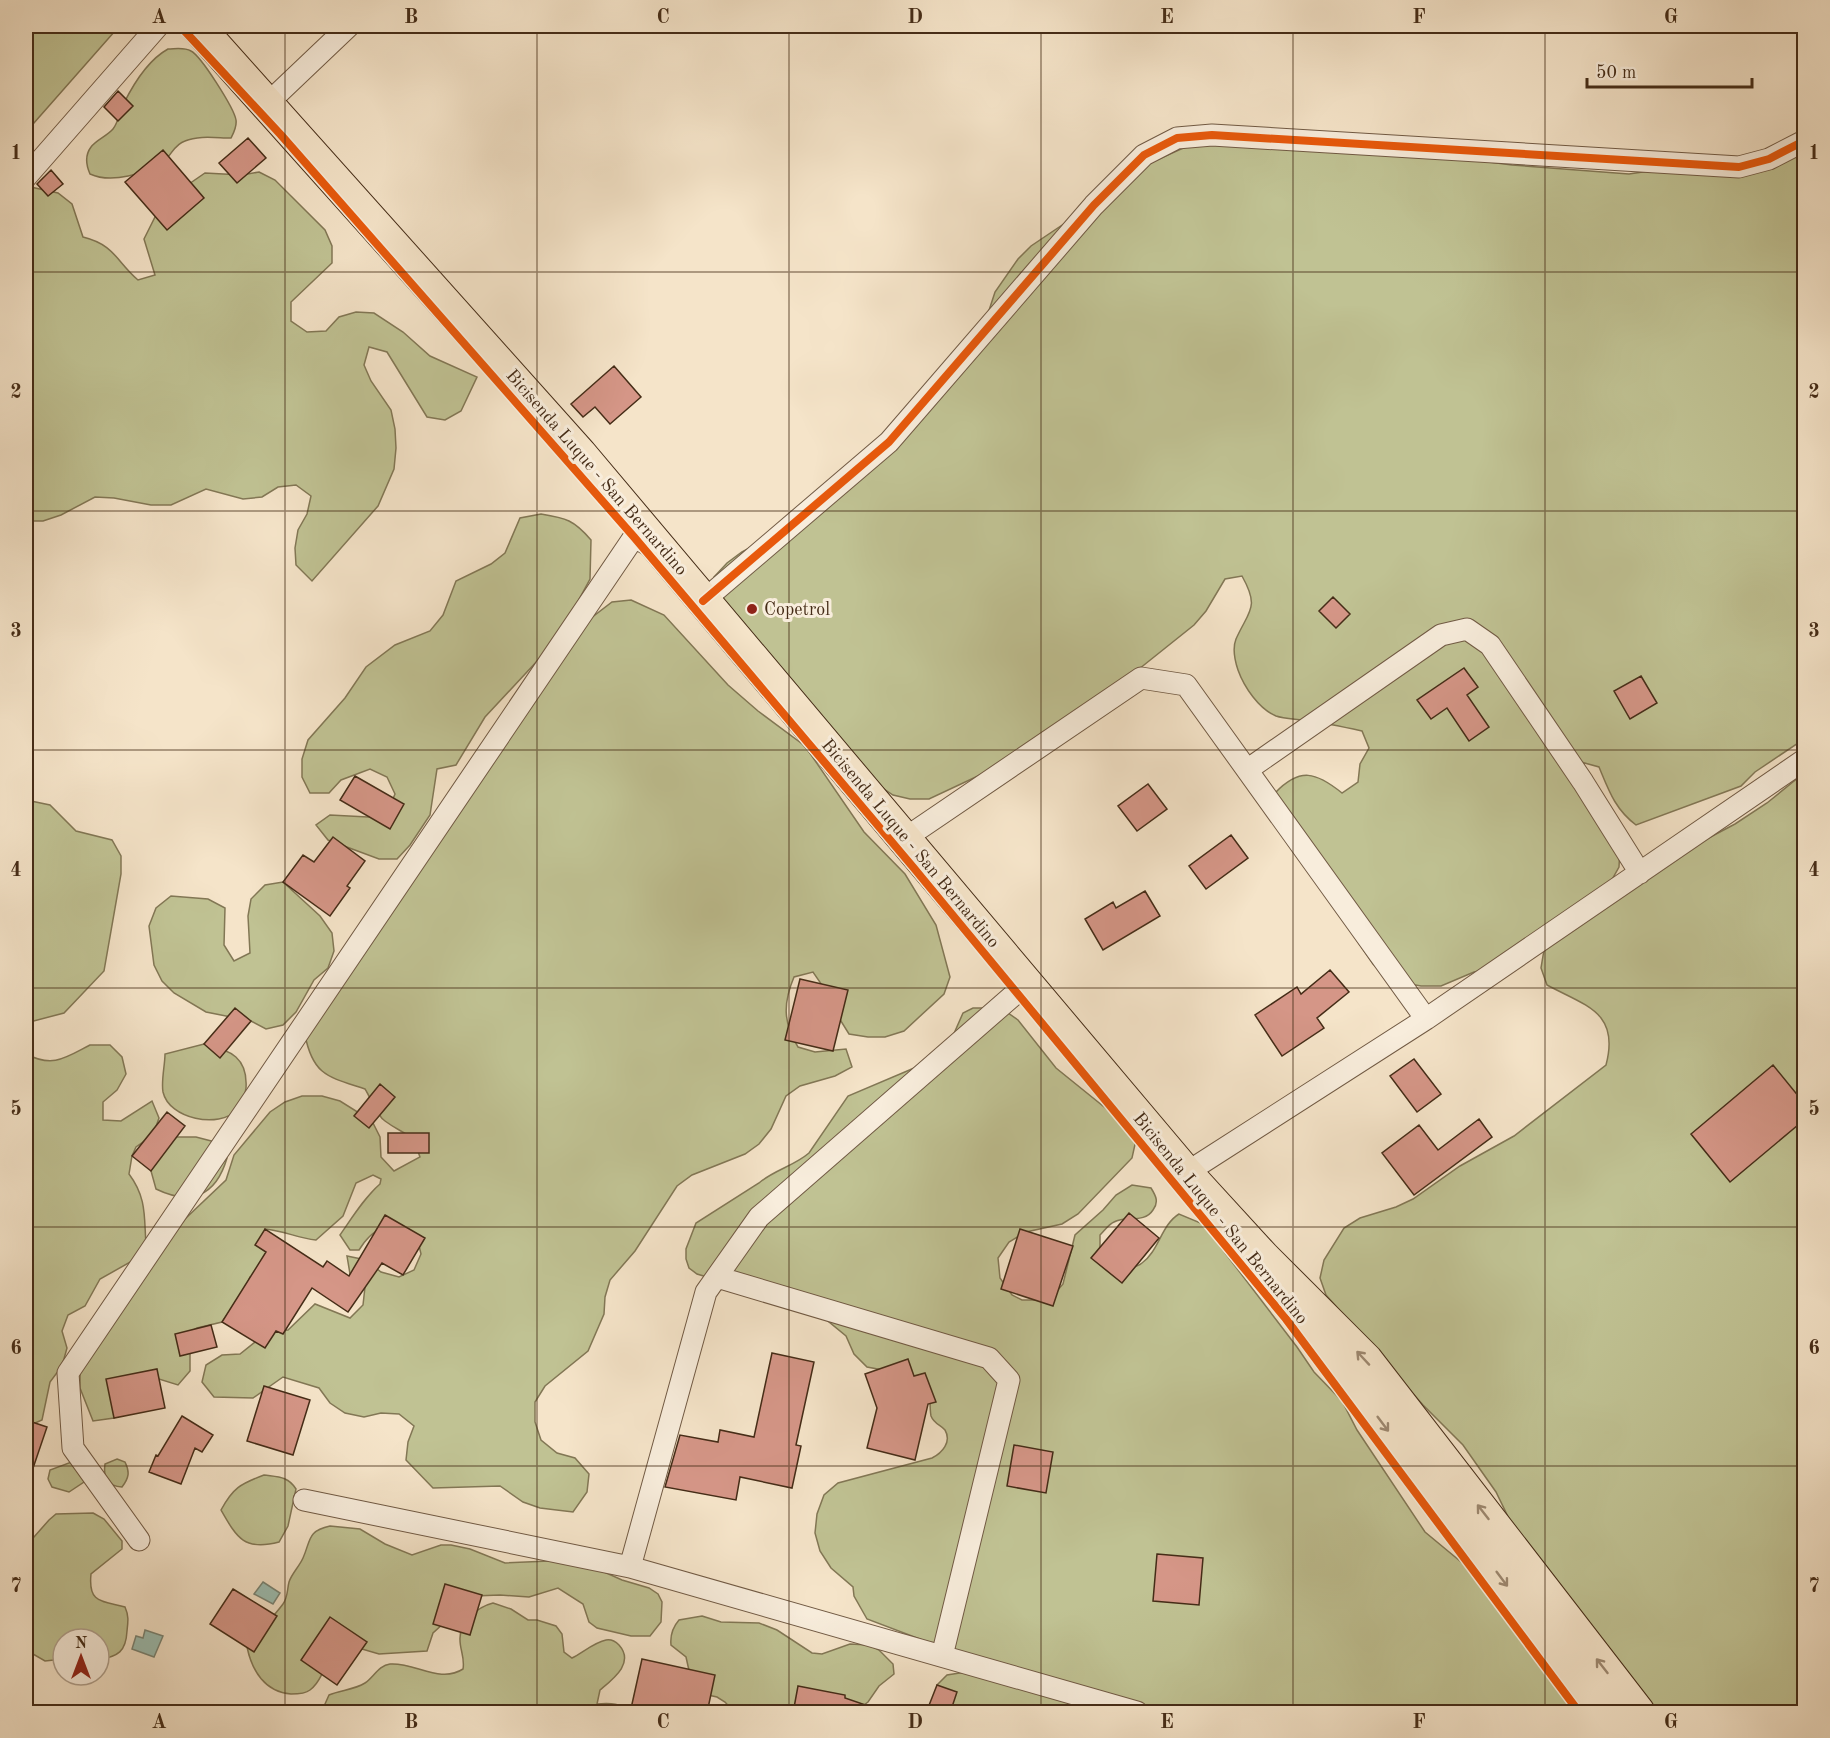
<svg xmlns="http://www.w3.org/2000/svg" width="1830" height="1738" font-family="'Old Standard TT',serif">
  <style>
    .green { fill: #c0c293; stroke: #827755; stroke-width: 1.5 }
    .water { fill: #9cbfb3; stroke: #798475; stroke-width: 1.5 }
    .building { fill: #d59687; stroke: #452c17; stroke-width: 1.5 }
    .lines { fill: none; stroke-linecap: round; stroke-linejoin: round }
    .street-casing { stroke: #715a44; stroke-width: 23 }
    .primary-casing { stroke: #452c17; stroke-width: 35 }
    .street { stroke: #f8eddc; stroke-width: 21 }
    .primary { stroke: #f5e4c9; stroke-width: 33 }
    .cycleway-casing { stroke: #f8eddc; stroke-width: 11 }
    .cycleway { stroke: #e8590c; stroke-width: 8 }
    .oneway { stroke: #9d8870 }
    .grid { fill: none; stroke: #452c17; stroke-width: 1.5; stroke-opacity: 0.55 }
    .poi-dot { fill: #8f2418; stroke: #f8eddc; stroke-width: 2 }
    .labels { text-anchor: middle; stroke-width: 6; stroke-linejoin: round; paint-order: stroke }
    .street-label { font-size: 18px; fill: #452c17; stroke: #f8eddc }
    .poi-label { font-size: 18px; fill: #452c17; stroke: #f8eddc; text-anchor: start }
    .neatline { fill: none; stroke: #452c17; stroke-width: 2 }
    .grid-label { font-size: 20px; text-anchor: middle; font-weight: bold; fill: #452c17 }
  </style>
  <rect width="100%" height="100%" fill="#f5e4c9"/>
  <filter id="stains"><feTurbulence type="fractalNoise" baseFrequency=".00333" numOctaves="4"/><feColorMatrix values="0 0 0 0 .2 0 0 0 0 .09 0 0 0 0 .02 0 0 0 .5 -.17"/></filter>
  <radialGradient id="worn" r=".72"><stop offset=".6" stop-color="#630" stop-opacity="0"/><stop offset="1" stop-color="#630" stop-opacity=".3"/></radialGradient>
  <!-- green -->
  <path class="green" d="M 26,26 L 115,26 L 115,31 L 26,132 Z
    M 168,49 C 175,49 184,47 191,51 C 201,56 234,108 236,120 C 237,127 234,132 231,138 C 217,138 199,135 185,141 C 175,144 172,154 165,160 C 145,174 112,184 90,174 C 86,165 85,155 91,147 C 96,140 107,136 113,129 C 118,123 120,111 124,103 C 134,83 148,60 168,49 Z
    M 1804,137 L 1804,739 L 1755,772 L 1741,786 L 1636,825 C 1615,809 1609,791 1599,767 L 1581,762 L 1620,847 L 1619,867 L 1610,883 L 1509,966 L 1474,972 L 1441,986 L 1421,986 L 1404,983 L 1386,976 L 1373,964 L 1352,933 L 1275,793 C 1300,767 1316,772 1342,793 L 1358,782 L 1360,764 L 1369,748 L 1362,731 C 1344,727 1326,723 1308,721 C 1298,719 1285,719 1276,716 C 1259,709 1244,687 1238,670 C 1235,661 1232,649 1236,639 C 1249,610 1260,608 1242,576 L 1225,579 L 1206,611 L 1194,625 L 1119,685 L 995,768 L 929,799 L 910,799 L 893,795 L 878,785 L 717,595 L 714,577 L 727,563 L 742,552 L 819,511 L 978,344 L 995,292 L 1018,259 L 1031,246 L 1083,211 L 1130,172 L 1201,140 L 1419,153 L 1512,165 L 1629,174 L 1704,163 L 1742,163 Z
    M 259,172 L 275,180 L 325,230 L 332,246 L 332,263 L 291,302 L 291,321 L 307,332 L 326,331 L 339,317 L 356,312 L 374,313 L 403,332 L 430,356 L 477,377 L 461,411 L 445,420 L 427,417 L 387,352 L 369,347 L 364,365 L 371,381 L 391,410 L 395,429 L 396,448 L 394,469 L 378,506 L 312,581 L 296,565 L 295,548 L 298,530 L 307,514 L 311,496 L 296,485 L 278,487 L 262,497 L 243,499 L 206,489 L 171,505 L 151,505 L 114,498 L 95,497 L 61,515 L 43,521 L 26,521 L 26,186 L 58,193 L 72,204 L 83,237 C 115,245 116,261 138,280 L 155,275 L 144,239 L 160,207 L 173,195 L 205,173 L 242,175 Z
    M 541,514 C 566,518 574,520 591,540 L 590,579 L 563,629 L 552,645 L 485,717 L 456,765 L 437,769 L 430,815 L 410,845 L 397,859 L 379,859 L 328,840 L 316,825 L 330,815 L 368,817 L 387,813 L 395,794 L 387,777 L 370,769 L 341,780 L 329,793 L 310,793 L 302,777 L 302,759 L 308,740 L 345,698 L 366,667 L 395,645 L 430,631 L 443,615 L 456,581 L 491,564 L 505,553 L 520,518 Z
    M 631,600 L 664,615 L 728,685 L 758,711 L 805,746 L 864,832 L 905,874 L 936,925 L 950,977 L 944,994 L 904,1031 L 885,1037 L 868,1037 L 849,1034 L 839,1018 L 833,1001 L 813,972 L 794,977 C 783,1003 783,1023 798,1047 L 815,1052 L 846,1049 L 852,1067 L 835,1076 L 800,1086 L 786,1096 L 771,1129 L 759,1144 L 745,1154 L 692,1175 L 677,1186 L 635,1251 L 610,1280 L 605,1297 L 604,1314 L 588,1351 L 545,1386 L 535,1402 L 535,1422 L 541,1440 L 557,1453 L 575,1458 L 589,1474 L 587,1492 L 573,1512 L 540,1508 L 523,1502 L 500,1486 L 433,1488 L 406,1460 L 408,1442 L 414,1426 L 399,1414 L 381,1413 L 364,1417 L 345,1413 L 330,1403 L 319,1388 L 283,1377 L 253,1398 L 214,1397 L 202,1382 L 206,1365 L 222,1355 L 240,1354 L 269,1331 L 288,1330 L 315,1304 L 350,1318 L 363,1305 L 365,1287 L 350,1274 L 347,1256 L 366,1260 L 381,1272 L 399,1277 L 414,1270 L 421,1254 L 417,1237 C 388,1229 378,1220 359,1250 L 350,1250 L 340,1235 C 352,1218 364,1198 380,1184 L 381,1179 L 373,1175 L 356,1183 L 343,1216 L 316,1240 C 297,1238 285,1231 265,1229 L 267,1276 L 250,1277 L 244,1292 L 222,1322 L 197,1328 L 181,1337 L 190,1353 L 190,1371 L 178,1385 L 143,1374 L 127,1383 L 114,1418 L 93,1421 L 80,1388 L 80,1369 L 129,1288 L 186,1218 L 226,1180 L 234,1155 L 270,1112 L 285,1102 L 302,1096 L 322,1096 L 340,1101 L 372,1121 L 380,1137 L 381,1157 L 394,1171 L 420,1157 C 411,1130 405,1136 385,1121 C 376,1115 371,1098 365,1089 C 329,1077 313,1076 305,1035 L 582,625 L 612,602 Z
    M 1804,773 L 1804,1712 L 1645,1712 L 1513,1527 L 1496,1492 L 1463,1445 L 1423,1405 L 1326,1295 L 1320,1278 L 1324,1260 L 1344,1228 L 1360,1218 L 1396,1207 L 1413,1199 L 1460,1166 L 1514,1136 L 1606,1065 C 1620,1012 1586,1006 1547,985 L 1541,968 L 1544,950 L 1665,861 L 1735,824 L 1767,803 Z
    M 31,801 L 50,805 L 76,831 L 112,840 L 121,856 L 121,874 L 104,971 L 64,1013 L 26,1023 L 26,802 Z
    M 283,882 L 320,916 L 332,933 L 334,951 L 328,968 L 314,980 L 296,1012 L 283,1025 L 266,1029 L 251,1021 L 206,1012 L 174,993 L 162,981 L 154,965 L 149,926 L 156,908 L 171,896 L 208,899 L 225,908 L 224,945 L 234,961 L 250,953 L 248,916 L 251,899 L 265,885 Z
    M 973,1008 L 1001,1008 L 1018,1020 L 1056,1068 L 1124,1123 L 1136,1140 L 1132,1158 L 1078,1214 L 1062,1224 L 1026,1232 L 1009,1242 L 998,1258 L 1000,1278 L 1012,1295 L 1022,1300 L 1042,1300 L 1051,1298 L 1063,1284 L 1075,1235 L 1103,1210 L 1116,1195 L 1132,1185 L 1151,1188 C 1156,1196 1159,1202 1153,1210 C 1144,1224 1126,1215 1114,1222 C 1109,1224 1104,1231 1100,1235 L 1100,1253 L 1124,1269 C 1129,1268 1138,1267 1142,1263 C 1159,1251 1161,1225 1179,1214 L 1203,1224 L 1297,1347 L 1314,1372 L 1342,1401 L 1357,1430 L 1425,1532 L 1472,1571 L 1508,1611 L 1549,1672 L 1584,1712 L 941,1712 L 937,1685 L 947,1675 L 966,1672 L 943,1645 L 925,1641 L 867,1619 L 854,1596 L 853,1587 L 831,1568 L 820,1551 L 815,1533 L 817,1514 L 824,1495 L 838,1483 L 932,1458 C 942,1453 952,1442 945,1430 C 941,1425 934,1424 931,1416 C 930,1411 930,1403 930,1397 L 904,1374 L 867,1367 L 854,1354 L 846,1336 L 818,1313 L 781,1299 L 697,1274 L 689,1268 L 686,1259 L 686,1249 L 696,1223 L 759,1183 C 774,1170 794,1166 809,1153 L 848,1096 L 933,1060 L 948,1047 L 963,1013 Z
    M 204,1044 C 231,1050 248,1058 246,1088 C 245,1095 242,1105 237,1110 C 219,1129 169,1119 163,1092 C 161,1081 165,1065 165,1054 Z
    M 90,1045 L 110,1045 L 122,1057 L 126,1074 L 117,1090 L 103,1102 L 103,1120 L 121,1121 L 152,1101 L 159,1118 L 153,1135 L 136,1147 L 132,1156 L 129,1174 C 147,1198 144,1217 146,1245 L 134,1260 L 100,1279 L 85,1306 L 68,1315 L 62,1331 L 67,1348 L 62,1366 L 50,1382 L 42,1420 L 26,1427 L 26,1054 C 53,1068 65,1058 90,1045 Z
    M 177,1137 L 196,1137 L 215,1142 L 227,1158 C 216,1196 191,1206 156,1189 L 151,1171 L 154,1154 Z
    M 117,1459 L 125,1462 C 130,1472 129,1478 122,1487 C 108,1486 103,1478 105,1464 Z
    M 74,1461 L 87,1473 L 84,1482 L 69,1492 L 52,1487 L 48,1479 L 50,1470 Z
    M 264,1475 C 278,1477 288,1476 296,1489 L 288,1526 L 279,1542 C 244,1551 237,1538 221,1510 C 233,1488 240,1484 264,1475 Z
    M 93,1513 L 104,1519 L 122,1541 L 122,1549 L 91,1574 C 88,1603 101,1601 125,1607 C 129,1616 128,1622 127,1631 C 126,1652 118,1656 99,1660 L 99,1639 L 63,1639 L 63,1659 L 45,1661 L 26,1650 L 26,1546 L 49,1520 L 56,1514 Z
    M 330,1526 L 360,1529 L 385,1544 L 412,1555 L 441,1545 L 451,1545 L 470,1549 L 505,1563 L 573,1560 L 593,1567 L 622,1580 L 649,1588 L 658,1594 L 662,1602 L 661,1622 L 650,1636 L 631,1636 L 597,1628 L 589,1622 L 583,1604 L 558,1588 L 529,1597 L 500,1595 L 474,1596 L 433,1633 L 427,1651 L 379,1654 L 362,1649 L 331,1649 C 326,1663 322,1681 310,1690 C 305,1694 297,1694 291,1694 C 265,1692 252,1671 247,1647 C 258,1631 272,1619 283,1604 C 288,1597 287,1590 289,1582 C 292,1573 299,1567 303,1558 C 311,1540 307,1531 330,1526 Z
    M 493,1603 L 511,1609 L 528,1620 L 537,1620 L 556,1626 L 562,1634 L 564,1652 L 572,1658 C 582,1653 595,1642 606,1640 C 611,1639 615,1641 619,1645 C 635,1663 613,1679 600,1690 L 597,1704 C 610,1703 621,1703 631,1712 L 328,1712 L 325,1704 L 329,1695 C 340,1690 354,1690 365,1683 C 373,1678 379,1665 390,1664 C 415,1662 440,1684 463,1669 C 465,1658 460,1650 460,1640 C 459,1623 477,1607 493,1603 Z
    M 702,1616 L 721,1622 L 759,1623 L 777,1630 L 812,1653 L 822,1654 L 850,1644 L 869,1645 L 879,1650 L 893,1664 L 894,1674 L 879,1686 L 868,1702 L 861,1707 L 798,1701 L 792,1712 L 734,1712 L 725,1702 L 717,1697 L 708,1695 L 690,1675 L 686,1657 L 671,1645 C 670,1635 672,1628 679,1620 Z"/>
  <!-- water -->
  <path class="water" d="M 263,1582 L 280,1593 L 273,1604 L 254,1594 Z
    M 145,1630 L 163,1636 L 154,1657 L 132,1649 L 136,1636 L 143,1638 Z"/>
  <!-- building -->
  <path class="building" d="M 118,91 L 133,106 L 118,121 L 104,107 Z
    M 248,138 L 266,158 L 237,183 L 219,163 Z
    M 163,150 L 204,198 L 167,230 L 125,182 Z
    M 51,170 L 63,184 L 48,196 L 37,184 Z
    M 614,366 L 641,397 L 610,424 L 595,407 L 583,417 L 571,404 Z
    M 1333,597 L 1350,614 L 1336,628 L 1319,611 Z
    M 1464,668 L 1478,687 L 1467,695 L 1489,727 L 1469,741 L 1447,708 L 1431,719 L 1417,700 Z
    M 1641,676 L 1657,703 L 1630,719 L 1614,691 Z
    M 355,776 L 404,804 L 390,829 L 340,800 Z
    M 1148,784 L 1167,809 L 1137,831 L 1118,806 Z
    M 1231,835 L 1248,858 L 1206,889 L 1189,866 Z
    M 333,837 L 365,861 L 347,886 L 350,888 L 330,916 L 283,882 L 303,855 L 314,862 Z
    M 1145,891 L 1160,916 L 1103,950 L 1085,919 L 1113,902 L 1116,908 Z
    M 1330,970 L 1349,992 L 1317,1018 L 1324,1028 L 1282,1056 L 1255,1015 L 1297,987 L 1301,994 Z
    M 800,979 L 848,990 L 833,1051 L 785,1040 Z
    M 235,1008 L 251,1021 L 220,1058 L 204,1044 Z
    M 1414,1059 L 1441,1094 L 1417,1112 L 1390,1076 Z
    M 1773,1065 L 1804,1103 L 1804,1120 L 1730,1182 L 1691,1134 Z
    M 380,1084 L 395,1097 L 369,1128 L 354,1116 Z
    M 167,1112 L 185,1126 L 151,1171 L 132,1156 Z
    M 1479,1119 L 1492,1137 L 1414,1195 L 1382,1153 L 1419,1125 L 1438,1150 Z
    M 388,1133 L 429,1133 L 429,1153 L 388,1153 Z
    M 1129,1213 L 1159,1238 L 1122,1283 L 1091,1258 Z
    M 385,1215 L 425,1238 L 403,1275 L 382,1263 L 348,1312 L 312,1288 L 283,1334 L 276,1331 L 265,1348 L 222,1322 L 266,1252 L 255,1245 L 265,1229 L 323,1267 L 327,1261 L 349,1276 Z
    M 1020,1229 L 1073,1246 L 1053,1306 L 1001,1289 Z
    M 211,1325 L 217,1347 L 180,1356 L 175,1334 Z
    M 772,1353 L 814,1362 L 796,1445 L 801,1446 L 792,1488 L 740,1477 L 736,1500 L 665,1487 L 680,1435 L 718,1442 L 720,1430 L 754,1437 Z
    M 908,1359 L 914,1376 L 925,1373 L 936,1402 L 928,1404 L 915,1460 L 867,1448 L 877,1408 L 865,1374 Z
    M 157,1369 L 165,1408 L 114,1418 L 106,1379 Z
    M 264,1386 L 310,1400 L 293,1455 L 247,1441 Z
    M 182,1416 L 213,1435 L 202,1452 L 195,1448 L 181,1484 L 149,1472 L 156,1455 L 158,1456 Z
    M 26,1420 L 47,1427 L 29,1480 L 26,1480 Z
    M 1014,1445 L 1053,1452 L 1046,1493 L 1007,1486 Z
    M 1157,1554 L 1203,1558 L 1199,1605 L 1153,1601 Z
    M 445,1584 L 482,1595 L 470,1635 L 433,1624 Z
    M 233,1589 L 277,1616 L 254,1652 L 210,1624 Z
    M 330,1617 L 367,1642 L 337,1685 L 301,1660 Z
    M 642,1659 L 715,1675 L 707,1713 L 630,1713 Z
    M 937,1685 L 957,1692 L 950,1713 L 926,1713 Z
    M 798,1686 L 845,1695 L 845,1698 L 880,1710 L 879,1713 L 793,1713 Z"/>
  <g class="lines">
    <defs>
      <path id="street" d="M 267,104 L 349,26
        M 26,177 L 158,26
        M 703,601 L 889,442 L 1094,205 L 1144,155 L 1177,138 L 1212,135 L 1739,167 L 1769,159 L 1804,141
        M 1247,770 L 1441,635 L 1467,629 L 1490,645 L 1583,782 L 1640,873
        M 904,839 L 1141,678 L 1186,685 L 1426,1019
        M 1186,1173 L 1426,1019 L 1804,760
        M 717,1277 L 989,1358 L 1009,1380 L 942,1656
        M 304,1500 L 630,1567 L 1137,1712
        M 139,1540 L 73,1448 L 68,1373 L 634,537 L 654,548
        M 630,1567 L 706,1292 L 759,1217 L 1016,993 L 1031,990"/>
      <path id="primary" d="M 197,26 L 580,454 L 1186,1173 L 1263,1257 L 1366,1360 L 1638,1712
        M 1312,1328 L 1342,1371 L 1604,1712"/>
    </defs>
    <!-- street casing -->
    <use href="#street" class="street-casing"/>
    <!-- primary casing -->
    <use href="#primary" class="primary-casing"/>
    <!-- street -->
    <use href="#street" class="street"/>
    <!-- primary -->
    <use href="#primary" class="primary"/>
    <defs>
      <path id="cycleway" d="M 180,26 L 281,135 L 634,537 L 913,867 L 1286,1319 L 1579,1712
        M 703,601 L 889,442 L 1094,205 L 1144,155 L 1177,138 L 1212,135 L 1739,167 L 1769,159 L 1804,141"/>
    </defs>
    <!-- cycleway casing -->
    <use href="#cycleway" class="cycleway-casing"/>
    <!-- cycleway -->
    <use href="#cycleway" class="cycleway"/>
  </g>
  <!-- one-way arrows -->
  <defs><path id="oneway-shaft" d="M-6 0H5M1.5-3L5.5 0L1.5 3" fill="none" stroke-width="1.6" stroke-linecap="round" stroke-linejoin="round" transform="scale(1.5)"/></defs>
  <g class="oneway">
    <use href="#oneway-shaft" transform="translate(1363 1358) rotate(-133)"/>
    <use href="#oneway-shaft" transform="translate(1383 1424) rotate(53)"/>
    <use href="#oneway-shaft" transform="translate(1483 1512) rotate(-128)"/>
    <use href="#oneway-shaft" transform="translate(1502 1579) rotate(53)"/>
    <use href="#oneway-shaft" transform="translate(1602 1666) rotate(-128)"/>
  </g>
  <!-- grid -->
  <path class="grid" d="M 285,26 L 285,1712M 537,26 L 537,1712M 789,26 L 789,1712M 1041,26 L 1041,1712M 1293,26 L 1293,1712M 1545,26 L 1545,1712M 26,272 L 1804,272M 26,511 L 1804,511M 26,750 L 1804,750M 26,988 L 1804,988M 26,1227 L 1804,1227M 26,1466 L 1804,1466"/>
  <!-- markers -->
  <circle class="poi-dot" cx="752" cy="609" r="6"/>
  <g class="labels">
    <!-- street labels -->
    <g class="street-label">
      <text transform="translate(597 472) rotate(49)" y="6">Bicisenda Luque - San Bernardino</text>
      <text transform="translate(911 843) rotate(50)" y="6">Bicisenda Luque - San Bernardino</text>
      <text transform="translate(1221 1218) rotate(51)" y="6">Bicisenda Luque - San Bernardino</text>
    </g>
    <!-- poi labels -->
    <g class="poi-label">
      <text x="764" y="615">Copetrol</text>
    </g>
  </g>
  <!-- margin -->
  <rect width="1830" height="1738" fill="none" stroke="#f5e4c9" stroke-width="66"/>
  <!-- north arrow -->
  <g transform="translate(81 1657)"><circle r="28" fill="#f8eddc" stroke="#b0a08d" stroke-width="1.5"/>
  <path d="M0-4.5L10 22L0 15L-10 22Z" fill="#8f2418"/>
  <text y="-9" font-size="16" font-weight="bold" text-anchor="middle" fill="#452c17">N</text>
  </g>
  <!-- scale -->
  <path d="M1587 78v9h165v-9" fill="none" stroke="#452c17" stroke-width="3"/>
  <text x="1596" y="78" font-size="18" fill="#452c17" stroke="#f8eddc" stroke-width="4.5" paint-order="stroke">50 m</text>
  <rect x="33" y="33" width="1764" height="1672" class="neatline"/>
  <g class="grid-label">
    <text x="159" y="23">A</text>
    <text x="411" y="23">B</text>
    <text x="663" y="23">C</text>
    <text x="915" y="23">D</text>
    <text x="1167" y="23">E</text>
    <text x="1419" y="23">F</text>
    <text x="1671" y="23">G</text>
    <text x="16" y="159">1</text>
    <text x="1814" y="159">1</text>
    <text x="16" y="398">2</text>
    <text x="1814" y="398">2</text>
    <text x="16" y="637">3</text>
    <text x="1814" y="637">3</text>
    <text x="16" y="876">4</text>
    <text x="1814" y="876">4</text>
    <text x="16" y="1115">5</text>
    <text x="1814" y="1115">5</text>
    <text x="16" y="1354">6</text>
    <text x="1814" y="1354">6</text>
    <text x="16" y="1592">7</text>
    <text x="1814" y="1592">7</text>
    <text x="159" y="1728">A</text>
    <text x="411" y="1728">B</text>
    <text x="663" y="1728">C</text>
    <text x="915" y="1728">D</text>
    <text x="1167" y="1728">E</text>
    <text x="1419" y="1728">F</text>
    <text x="1671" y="1728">G</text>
  </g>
  <rect width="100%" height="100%" filter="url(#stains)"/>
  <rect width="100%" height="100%" fill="url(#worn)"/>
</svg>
